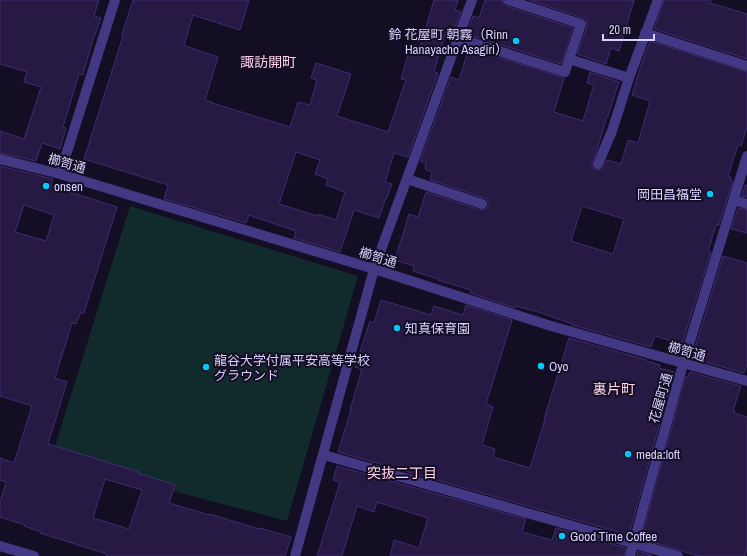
<svg xmlns="http://www.w3.org/2000/svg" width="747" height="556" font-family="'Archivo Narrow','Noto Sans JP',sans-serif">
  <style>
    .garden { fill: #112b2d }
    .building { fill: #261a44; stroke: #402b71; fill-rule: evenodd }
    .lines { fill: none; stroke-linecap: round; stroke-linejoin: round }
    .service { stroke: #423883; stroke-width: 10 }
    .minor { stroke: #423883; stroke-width: 10 }
    .tertiary { stroke: #423883; stroke-width: 10 }
    .poi-dot { fill: #00c9fb; stroke: #130e23; stroke-width: 1.5 }
    .labels { text-anchor: middle; stroke-width: 4; stroke-linejoin: round; paint-order: stroke }
    .poi-label { font-size: 13px; fill: #dad0ff; stroke: #130e23; text-anchor: start }
    .street-label { font-size: 13px; fill: #dad0ff; stroke: #130e23 }
    .neighbourhood-label { font-size: 14px; fill: #ffd2ea; stroke: #130e23 }
  </style>
  <rect width="100%" height="100%" fill="#130e23"/>
  <!-- garden -->
  <path class="garden" d="M 130,206 L 358,276 L 287,521 L 51,459 Z"/>
  <!-- building -->
  <path class="building" d="M 0,0 L 99,0 L 94,16 L 101,18 L 91,46 L 83,75 L 79,74 L 63,127 L 66,128 L 60,149 L 42,143 L 36,161 L 0,153 L 0,131 L 24,139 L 41,87 L 24,82 L 27,72 L 0,64 Z
    M 133,0 L 249,0 L 240,30 L 193,15 L 184,45 L 185,45 L 185,46 L 218,57 L 205,100 L 212,102 L 212,103 L 290,127 L 298,102 L 310,105 L 317,80 L 311,78 L 316,63 L 351,74 L 337,116 L 388,132 L 406,80 L 401,79 L 411,44 L 420,47 L 434,0 L 458,0 L 455,10 L 461,12 L 453,33 L 446,31 L 434,72 L 438,73 L 408,157 L 394,153 L 385,182 L 392,184 L 387,198 L 386,198 L 379,218 L 354,210 L 340,252 L 294,238 L 296,231 L 249,215 L 246,223 L 164,199 L 168,185 L 84,159 L 123,36 L 122,35 L 122,34 ZM 296,152 L 320,160 L 315,174 L 328,179 L 326,185 L 345,192 L 336,220 L 318,214 L 317,216 L 279,204 Z
    M 485,0 L 502,0 L 503,4 L 506,6 L 573,28 L 561,64 L 467,34 L 473,16 L 479,18 Z
    M 529,0 L 634,0 L 619,51 L 611,48 L 606,64 L 577,54 L 587,26 L 587,22 L 586,19 Z
    M 664,0 L 711,0 L 710,3 L 747,14 L 747,59 L 654,29 Z
    M 650,41 L 747,72 L 747,127 L 741,146 L 738,145 L 728,176 L 731,177 L 730,180 L 733,181 L 719,225 L 716,225 L 708,251 L 711,252 L 682,344 L 655,336 L 651,347 L 572,325 L 573,324 L 538,312 L 516,306 L 515,308 L 470,293 L 471,290 L 438,280 L 438,279 L 413,271 L 414,266 L 395,260 L 409,214 L 418,217 L 426,192 L 480,210 L 484,210 L 488,206 L 488,202 L 487,199 L 430,180 L 432,172 L 425,169 L 426,163 L 420,161 L 451,77 L 459,80 L 469,48 L 564,78 L 554,112 L 583,121 L 594,85 L 587,83 L 590,72 L 619,82 L 608,116 L 607,116 L 596,153 L 592,162 L 592,165 L 593,168 L 598,170 L 602,169 L 607,160 L 621,164 L 628,140 L 638,143 L 650,101 L 632,95 L 641,65 ZM 582,206 L 624,219 L 613,254 L 571,241 Z
    M 0,166 L 53,179 L 51,186 L 117,207 L 84,313 L 81,312 L 76,324 L 72,323 L 55,378 L 67,382 L 48,444 L 139,472 L 138,473 L 175,485 L 169,503 L 209,515 L 210,514 L 259,529 L 260,528 L 291,537 L 285,556 L 106,556 L 107,554 L 40,533 L 41,532 L 24,526 L 25,525 L 0,517 L 0,502 L 6,482 L 0,480 L 0,458 L 14,463 L 32,406 L 0,396 ZM 24,205 L 54,215 L 46,241 L 15,232 ZM 105,479 L 142,490 L 129,529 L 93,518 Z
    M 745,185 L 747,185 L 747,197 L 742,196 Z
    M 738,208 L 747,210 L 747,233 L 731,229 Z
    M 723,256 L 747,263 L 747,364 L 744,373 L 694,359 L 697,349 L 695,348 Z
    M 381,300 L 431,315 L 434,306 L 463,315 L 466,305 L 512,320 L 486,404 L 493,407 L 482,445 L 495,449 L 493,457 L 530,468 L 545,419 L 544,419 L 569,338 L 647,360 L 647,361 L 660,365 L 659,368 L 674,372 L 629,535 L 338,452 L 351,410 L 350,410 L 362,369 L 355,367 L 370,321 L 374,323 Z
    M 690,372 L 741,386 L 733,411 L 735,411 L 734,413 L 747,417 L 747,549 L 745,556 L 698,556 L 641,539 L 686,376 L 688,377 Z
    M 337,466 L 526,519 L 522,532 L 552,540 L 556,528 L 626,548 L 624,556 L 390,556 L 394,540 L 419,548 L 428,518 L 377,502 L 374,512 L 357,506 L 342,556 L 317,556 L 340,482 L 333,480 Z
    M 638,551 L 652,555 L 652,556 L 637,556 Z"/>
  <g class="lines">
    <!-- service -->
    <path class="service" d="M 508,0 L 581,24 L 569,59
      M 645,33 L 747,66
      M 458,38 L 565,72 L 569,59 L 629,78
      M 598,164 L 612,131 L 629,78 L 658,0
      M 407,179 L 482,204
      M 734,200 L 747,204"/>
    <!-- minor -->
    <path class="minor" d="M 0,159 L 60,174 L 374,269 L 551,326 L 747,381
      M 60,174 L 115,0
      M 324,455 L 678,556
      M 295,556 L 374,269 L 472,0
      M 630,556 L 683,364 L 747,156"/>
    <!-- tertiary -->
    <path class="tertiary" d="M 0,546 L 34,556"/>
  </g>
  <!-- markers -->
  <g class="poi-dot">
    <circle cx="516" cy="41" r="4"/>
    <circle cx="46" cy="186" r="4"/>
    <circle cx="710" cy="194" r="4"/>
    <circle cx="397" cy="328" r="4"/>
    <circle cx="541" cy="366" r="4"/>
    <circle cx="206" cy="367" r="4"/>
    <circle cx="628" cy="454" r="4"/>
    <circle cx="562" cy="536" r="4"/>
  </g>
  <g class="labels">
    <!-- poi labels -->
    <g class="poi-label">
      <text x="508" y="39" text-anchor="end">鈴 花屋町 朝霧（Rinn<tspan x="508" dy="15">Hanayacho Asagiri）</tspan></text>
      <text x="54" y="191">onsen</text>
      <text x="702" y="199" text-anchor="end">岡田昌福堂</text>
      <text x="405" y="333">知真保育園</text>
      <text x="214" y="365">龍谷大学付属平安高等学校<tspan x="214" dy="15">グラウンド</tspan></text>
      <text x="549" y="371">Oyo</text>
      <text x="636" y="459">meda:loft</text>
      <text x="570" y="541">Good Time Coffee</text>
    </g>
    <!-- street labels -->
    <g class="street-label">
      <text transform="translate(67 163) rotate(16)" y="5">櫛笥通</text>
      <text transform="translate(378 257) rotate(17)" y="5">櫛笥通</text>
      <text transform="translate(687 351) rotate(16)" y="5">櫛笥通</text>
      <text transform="translate(660 398) rotate(-74)" y="5">花屋町通</text>
    </g>
    <!-- neighbourhood labels -->
    <g class="neighbourhood-label">
      <text x="268" y="67">諏訪開町</text>
      <text x="614" y="394">裏片町</text>
      <text x="402" y="478">突抜二丁目</text>
    </g>
  </g>
  <!-- scale -->
  <path d="M603 34v6h51v-6" fill="none" stroke="#dad0ff" stroke-width="2"/>
  <text x="609" y="34" font-size="12" fill="#dad0ff" stroke="#130e23" stroke-width="3" paint-order="stroke">20 m</text>
</svg>
